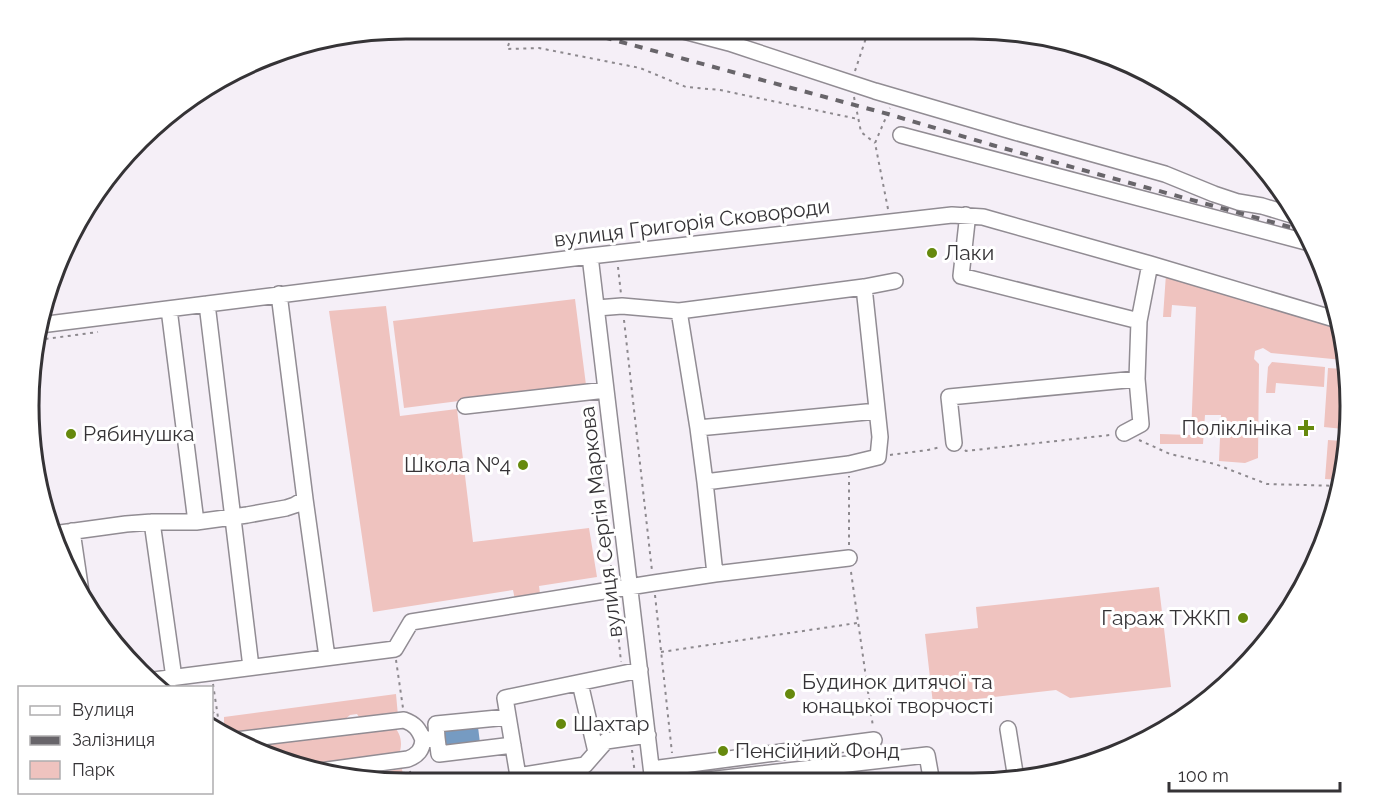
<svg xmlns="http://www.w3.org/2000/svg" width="1379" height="812" font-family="Raleway,sans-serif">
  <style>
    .green { fill: #efc3bf }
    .water { fill: #769bc2 }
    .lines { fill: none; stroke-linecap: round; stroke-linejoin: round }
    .minor-casing { stroke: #918c93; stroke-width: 18 }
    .path { stroke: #8d898e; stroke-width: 2; stroke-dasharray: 3 4.5; stroke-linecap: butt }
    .minor { stroke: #fff; stroke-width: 15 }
    .rail { stroke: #68656a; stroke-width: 4; stroke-dasharray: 8 8; stroke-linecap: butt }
    .poi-dot { fill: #66890d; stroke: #fff; stroke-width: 2 }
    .labels { text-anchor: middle; stroke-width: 6; stroke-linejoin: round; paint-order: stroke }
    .street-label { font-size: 21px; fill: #353336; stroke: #fff }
    .poi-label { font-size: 21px; fill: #353336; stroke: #fff; text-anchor: start }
    .rim { fill: none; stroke: #353336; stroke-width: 3 }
  </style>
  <rect width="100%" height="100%" fill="#f5eff7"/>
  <!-- green -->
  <path class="green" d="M 1166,274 L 1341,326 L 1343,332 L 1343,360 L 1271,353 L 1263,348 L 1255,351 L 1254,359 L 1259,364 L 1258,458 L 1245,463 L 1219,461 L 1221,415 L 1205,415 L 1203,444 L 1160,444 L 1160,434 L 1191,435 L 1196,307 L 1172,305 L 1171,317 L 1163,317 Z
    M 575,299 L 586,385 L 404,408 L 393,321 Z
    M 386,306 L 400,416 L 457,409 L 473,542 L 589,528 L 597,577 L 539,586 L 541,601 L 516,605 L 513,590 L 373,612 L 329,311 Z
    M 1272,362 L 1325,367 L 1324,387 L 1276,383 L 1275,393 L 1266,393 L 1268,367 Z
    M 1328,368 L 1343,369 L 1343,429 L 1324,427 Z
    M 1328,440 L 1342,441 L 1340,480 L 1325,479 Z
    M 1159,587 L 1171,687 L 1070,698 L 1056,690 L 933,704 L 925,634 L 978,628 L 976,607 Z
    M 396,694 L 398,716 L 361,720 L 357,714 L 350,715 L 343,721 L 237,736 L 235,731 L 224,731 L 224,717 Z
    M 393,726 C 401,732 403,745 399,754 L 393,757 L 304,767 L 284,763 L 243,743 Z
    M 402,769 L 404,783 L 381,783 L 349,776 Z"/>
  <!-- water -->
  <path class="water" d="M 478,727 L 480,743 L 446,747 L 444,731 Z"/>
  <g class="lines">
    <defs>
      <path id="minor" d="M 676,29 L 729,43 L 875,91 L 1015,132 L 1165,174 L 1214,194 L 1238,202 L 1262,206 L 1295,216
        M 901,135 L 1306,242
        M 966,215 L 967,222 L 961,276 L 1139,321
        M 590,256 L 653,783
        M 207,304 L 251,667
        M 597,308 L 622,306 L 679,311 L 864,287 L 895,281
        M 169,309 L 196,522
        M 679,311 L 698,428 L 705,482
        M 40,325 L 590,256 L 952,215 L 983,217 L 997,221 L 1150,264 L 1338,320
        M 465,406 L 606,390
        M 698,428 L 877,411
        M 1124,433 L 1141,424 L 1137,379 L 1139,321 L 1150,264
        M 954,443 L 949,397 L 1137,379
        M 305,499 L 327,657
        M 152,522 L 174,678
        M 72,531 L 81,592
        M 53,534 L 126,524 L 152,522 L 196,522 L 247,515 L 286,508 L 295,505 L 305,499 L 279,294
        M 715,574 L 849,558
        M 640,670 L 505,698 L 518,776 L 585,765 L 606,741 L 648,735
        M 154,680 L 395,649 L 411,622 L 654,583 L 715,574 L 705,482 L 849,464 L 878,457 L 880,437 L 864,287
        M 580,683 L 596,752
        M 1008,729 L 1016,779
        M 437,738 L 439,754 L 513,745
        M 236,740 L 404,720 C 415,724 419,729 423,740 L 437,738 L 436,724 L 508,717
        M 652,769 L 874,740
        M 320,771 L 408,759 C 418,755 422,750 423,740
        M 681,783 L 927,755 L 932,783"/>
    </defs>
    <!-- minor casing -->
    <use href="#minor" class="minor-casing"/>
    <!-- path -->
    <path class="path" d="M 408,29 L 436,37
      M 514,29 L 507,49 L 539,48 L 640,68 L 686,87 L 720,90 L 858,119
      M 855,71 L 867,35 L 874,29
      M 854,97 L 861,132 L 875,143
      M 888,209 L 875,143 L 890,108
      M 618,267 L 621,294
      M 624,320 L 652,571
      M 38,340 L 98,332
      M 1139,440 L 1170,454 L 1215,464 L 1267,484 L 1341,486
      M 965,450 L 966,451 L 1110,435
      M 890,455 L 928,450 L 941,447
      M 1343,481 L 1343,404
      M 603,483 L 612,576
      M 849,545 L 849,476
      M 851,572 L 873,727
      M 655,595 L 672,753
      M 615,602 L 621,662
      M 661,652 L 857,623
      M 396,660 L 403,708
      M 213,684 L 220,731
      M 212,714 L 217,709
      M 632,750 L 636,783
      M 410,771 L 412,783
      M 875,774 L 876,783"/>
    <!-- minor -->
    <use href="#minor" class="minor"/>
    <!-- rail -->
    <path class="rail" d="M 573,29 L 888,114 L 992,145 L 1301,230"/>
  </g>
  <!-- markers -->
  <g class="poi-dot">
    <circle cx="932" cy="253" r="6"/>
    <path d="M1303 419h6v6h6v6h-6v6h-6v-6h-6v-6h6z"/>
    <circle cx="71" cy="434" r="6"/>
    <circle cx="523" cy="465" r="6"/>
    <circle cx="1243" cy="618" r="6"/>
    <circle cx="790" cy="694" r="6"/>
    <circle cx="561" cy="724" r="6"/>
    <circle cx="723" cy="751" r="6"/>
  </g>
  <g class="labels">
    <!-- street labels -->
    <g class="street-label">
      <text transform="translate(692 223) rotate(-7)" y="7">вулиця Григорія Сковороди</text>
      <text transform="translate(601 522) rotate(-97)" y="7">вулиця Сергія Маркова</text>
    </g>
    <!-- poi labels -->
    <g class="poi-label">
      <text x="944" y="260">Лаки</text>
      <text x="1292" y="435" text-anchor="end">Поліклініка</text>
      <text x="83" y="441">Рябинушка</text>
      <text x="511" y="472" text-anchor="end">Школа №4</text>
      <text x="1231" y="625" text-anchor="end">Гараж ТЖКП</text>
      <text x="802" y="689">Будинок дитячої та<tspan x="802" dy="24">юнацької творчості</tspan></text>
      <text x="573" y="731">Шахтар</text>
      <text x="735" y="758">Пенсійний Фонд</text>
    </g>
  </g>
  <!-- crop -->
  <path d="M0 0H1379V812H0ZM406 39H973A367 367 0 0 1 1340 406V406A367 367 0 0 1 973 773H406A367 367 0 0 1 39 406V406A367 367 0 0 1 406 39Z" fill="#fff" fill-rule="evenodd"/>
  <path class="rim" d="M406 39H973A367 367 0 0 1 1340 406V406A367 367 0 0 1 973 773H406A367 367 0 0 1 39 406V406A367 367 0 0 1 406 39Z"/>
  <!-- legend -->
  <rect x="18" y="686" width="195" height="108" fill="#ffffff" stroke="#aeadaf" stroke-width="1.5"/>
  <rect x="30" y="706" width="30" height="9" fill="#ffffff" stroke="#aeadaf" stroke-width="1.5"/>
  <text x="72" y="716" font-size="18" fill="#353336">Вулиця</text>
  <rect x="30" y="736" width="30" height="9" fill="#68656a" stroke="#aeadaf" stroke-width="1.5"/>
  <text x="72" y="746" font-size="18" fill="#353336">Залізниця</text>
  <rect x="30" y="761" width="30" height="18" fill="#efc3bf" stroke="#aeadaf" stroke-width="1.5"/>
  <text x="72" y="776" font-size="18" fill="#353336">Парк</text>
  <!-- scale -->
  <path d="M1169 782v9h171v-9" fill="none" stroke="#353336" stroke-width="3"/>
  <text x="1178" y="782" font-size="18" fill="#353336" stroke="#ffffff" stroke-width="4.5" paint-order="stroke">100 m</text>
</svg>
